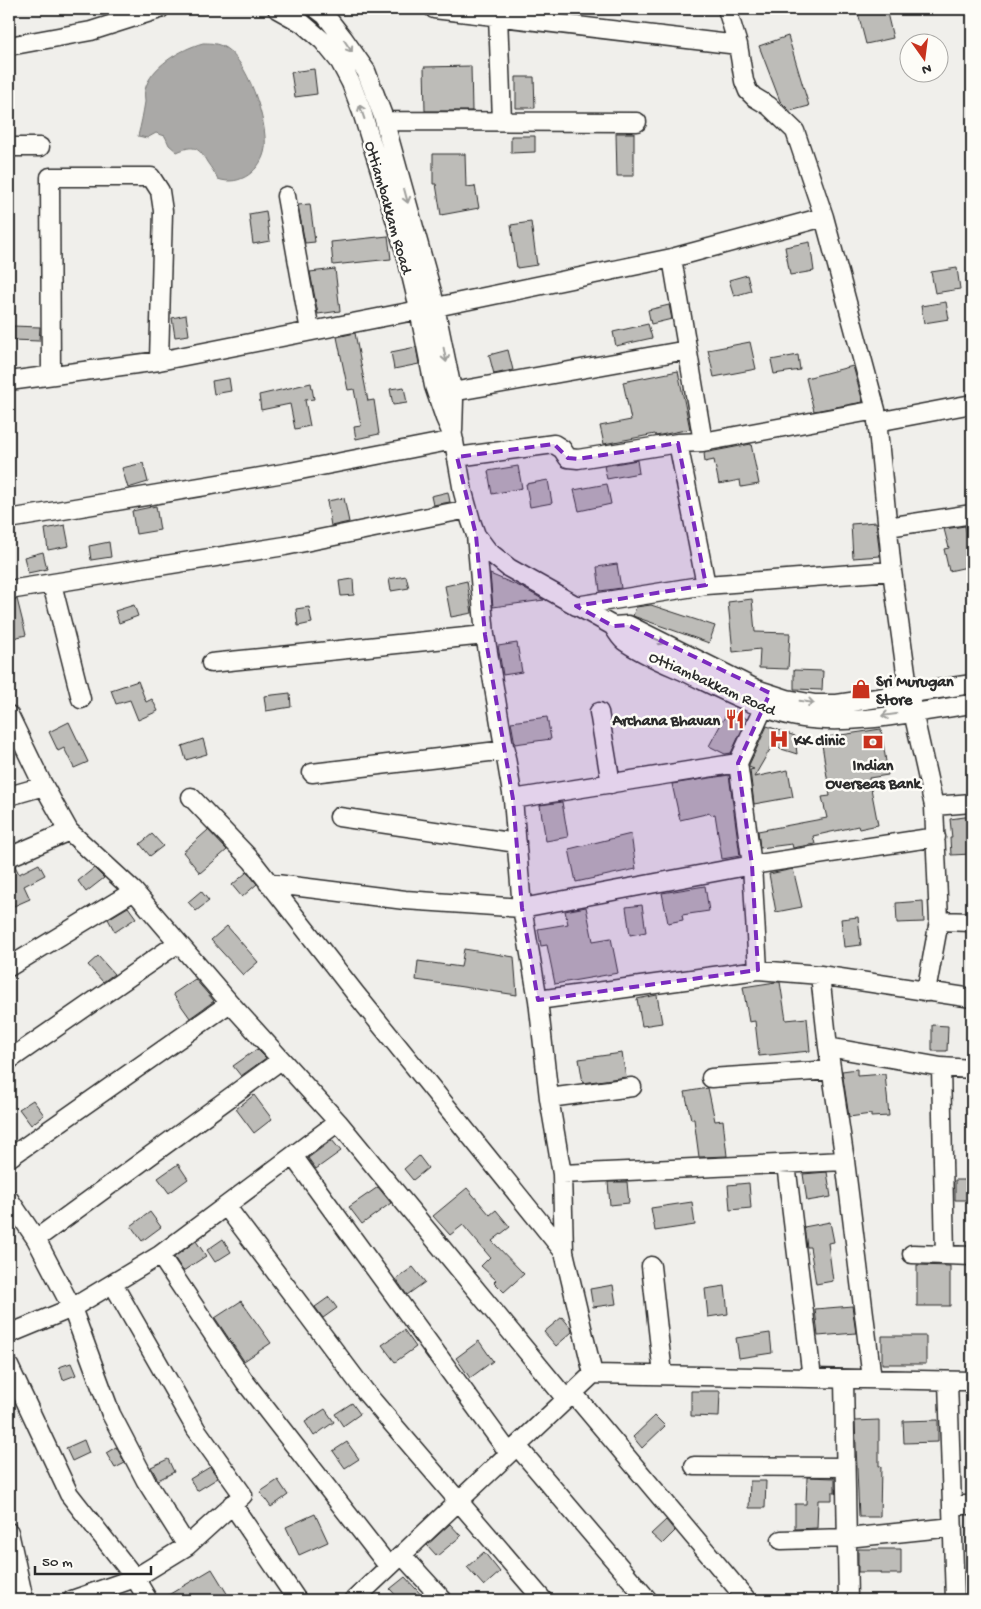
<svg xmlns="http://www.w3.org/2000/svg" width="981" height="1609" font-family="'Gochi Hand',sans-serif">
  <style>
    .water { fill: #aaa9a7; stroke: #777775 }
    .building { fill: #bdbcb8; stroke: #2b2b2b }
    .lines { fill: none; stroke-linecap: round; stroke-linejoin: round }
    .minor-casing { stroke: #2b2b2b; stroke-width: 21 }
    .minor { stroke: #fdfcf7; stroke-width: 18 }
    .oneway { stroke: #9e9e9b }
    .marked { fill: #7b2cbf; fill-opacity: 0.2; stroke: #7b2cbf; stroke-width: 4; stroke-dasharray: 10 6; stroke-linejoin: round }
    .labels { text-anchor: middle; stroke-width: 5; stroke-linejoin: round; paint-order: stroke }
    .street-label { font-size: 16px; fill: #2b2b2b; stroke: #fdfcf7 }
    .poi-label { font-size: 16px; font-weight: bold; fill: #2b2b2b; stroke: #fdfcf7; text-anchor: start }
  </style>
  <rect width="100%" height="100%" fill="#f0efeb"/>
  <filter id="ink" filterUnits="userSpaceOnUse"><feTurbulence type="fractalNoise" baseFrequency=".02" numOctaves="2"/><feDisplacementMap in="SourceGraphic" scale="10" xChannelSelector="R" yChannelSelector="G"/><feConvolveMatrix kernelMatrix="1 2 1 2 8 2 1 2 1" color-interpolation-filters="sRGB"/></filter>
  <g filter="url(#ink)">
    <!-- water -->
    <path class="water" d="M 203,43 C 209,43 215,43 222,46 C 247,57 268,122 265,148 C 262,170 240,187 218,179 C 215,173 211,168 207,162 C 198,146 193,145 177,152 L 169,145 L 165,136 L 156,133 L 147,138 L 138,136 C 141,125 143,114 145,102 C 145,98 144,94 145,90 C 150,67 181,49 203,43 Z"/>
    <!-- building -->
    <path class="building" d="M 857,9 L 886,9 L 893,38 L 866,44 Z
      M 788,36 L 809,106 L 790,111 L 780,101 L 759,46 Z
      M 471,66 L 472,111 L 425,111 L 424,67 Z
      M 314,69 L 317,94 L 295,97 L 291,72 Z
      M 516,77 L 534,77 L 535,108 L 516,108 Z
      M 616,133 L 634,133 L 634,176 L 617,176 Z
      M 511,136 L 535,136 L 535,152 L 511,153 Z
      M 433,154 L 465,154 L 466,187 L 475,186 L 479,208 L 441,215 L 436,184 L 433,184 Z
      M 310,204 L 315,242 L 305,243 L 298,205 Z
      M 266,211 L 270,241 L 253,244 L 249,214 Z
      M 531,222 L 537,265 L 517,268 L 511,225 Z
      M 388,236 L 391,259 L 333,265 L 331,242 Z
      M 810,242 L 814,271 L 790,275 L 785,247 Z
      M 957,268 L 960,289 L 935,293 L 931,272 Z
      M 335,269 L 340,311 L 318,314 L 310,272 Z
      M 747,275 L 751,291 L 734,296 L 729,280 Z
      M 946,302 L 949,319 L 924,323 L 921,306 Z
      M 669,305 L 672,319 L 651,324 L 648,310 Z
      M 186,315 L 189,335 L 175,337 L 172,318 Z
      M 648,324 L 652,338 L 616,346 L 613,332 Z
      M 13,326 L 40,327 L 39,341 L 12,340 Z
      M 355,333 L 368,401 L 374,400 L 379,434 L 356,439 L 354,427 L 361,426 L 354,389 L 348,390 L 337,337 Z
      M 750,342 L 756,369 L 714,377 L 708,350 Z
      M 416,347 L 419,364 L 394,369 L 391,352 Z
      M 508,350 L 513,370 L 494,374 L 489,355 Z
      M 798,355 L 800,370 L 774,374 L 771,360 Z
      M 853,366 L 863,402 L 814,411 L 806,378 Z
      M 678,371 L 690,429 L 656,436 L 655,434 L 604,444 L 600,426 L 631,420 L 623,382 Z
      M 229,378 L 231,391 L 214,394 L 212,381 Z
      M 311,383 L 314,399 L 305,400 L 310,426 L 295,429 L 290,404 L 261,410 L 259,395 Z
      M 404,387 L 407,403 L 393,405 L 390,389 Z
      M 751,444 L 759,484 L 741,487 L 740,480 L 719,484 L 714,460 L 705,462 L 704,453 Z
      M 637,460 L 639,473 L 607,479 L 604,466 Z
      M 143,463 L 148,482 L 128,488 L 122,468 Z
      M 518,466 L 522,488 L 492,494 L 488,471 Z
      M 548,480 L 552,503 L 530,507 L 526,484 Z
      M 607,484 L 611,504 L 579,511 L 574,490 Z
      M 448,492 L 450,502 L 433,505 L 431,496 Z
      M 344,498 L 349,522 L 331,526 L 327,501 Z
      M 156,506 L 160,530 L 136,534 L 132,511 Z
      M 876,522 L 880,556 L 853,558 L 851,524 Z
      M 65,525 L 69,546 L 48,550 L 45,529 Z
      M 965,526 L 972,555 L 972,566 L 949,571 L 944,549 L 949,548 L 944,529 Z
      M 109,542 L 111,557 L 91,560 L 89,546 Z
      M 43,552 L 47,569 L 28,573 L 24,557 Z
      M 617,564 L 621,588 L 600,591 L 597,567 Z
      M 490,574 L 521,587 L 544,600 L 493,607 Z
      M 406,576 L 409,588 L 391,591 L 389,579 Z
      M 353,579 L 354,595 L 341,596 L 339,581 Z
      M 467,581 L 472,613 L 451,617 L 445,586 Z
      M 17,599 L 26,635 L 9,639 L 9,600 Z
      M 752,599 L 755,632 L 790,633 L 788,669 L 759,668 L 760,649 L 733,652 L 728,602 Z
      M 134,605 L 138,616 L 119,623 L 115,611 Z
      M 651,605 L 715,626 L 709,643 L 633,616 L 636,607 Z
      M 309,607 L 312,623 L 298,626 L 296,609 Z
      M 517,643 L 522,672 L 503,675 L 498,646 Z
      M 794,670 L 823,671 L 822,690 L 794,689 Z
      M 138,681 L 146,702 L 152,699 L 158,711 L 138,720 L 130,700 L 116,704 L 111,690 Z
      M 290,693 L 291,707 L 266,711 L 264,696 Z
      M 729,709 L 747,719 L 731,753 L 725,754 L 709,746 Z
      M 547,717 L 551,739 L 515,744 L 511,722 Z
      M 69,722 L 88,762 L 74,768 L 64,748 L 58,751 L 49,732 Z
      M 767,726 L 795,736 L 797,754 L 772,746 L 754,777 L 788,770 L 793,797 L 754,804 L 750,770 L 754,769 L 749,767 L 749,765 Z
      M 881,729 L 888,775 L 869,778 L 878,825 L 859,829 L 858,826 L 813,836 L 815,844 L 798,847 L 793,848 L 792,844 L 760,848 L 758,831 L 827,818 L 822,797 L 830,796 L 821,738 Z
      M 203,739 L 207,754 L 186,760 L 182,746 Z
      M 729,775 L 740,856 L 722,859 L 715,814 L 711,815 L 710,813 L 680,820 L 672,784 Z
      M 562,802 L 568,837 L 546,841 L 540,805 Z
      M 972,816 L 972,854 L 951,855 L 950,838 L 952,838 L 950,819 Z
      M 208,830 L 227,850 L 200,873 L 183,852 Z
      M 152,834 L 163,846 L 150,856 L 140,844 Z
      M 631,834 L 636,869 L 576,882 L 569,849 Z
      M 39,864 L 45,875 L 24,886 L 30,899 L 14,906 L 9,894 L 9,867 L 15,866 L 19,874 Z
      M 94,868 L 104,878 L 86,892 L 78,881 Z
      M 793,869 L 802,907 L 776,912 L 769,874 Z
      M 247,872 L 257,884 L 242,897 L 232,885 Z
      M 705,886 L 709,911 L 682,915 L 683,920 L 668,923 L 662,893 Z
      M 201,891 L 209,901 L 196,911 L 188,902 Z
      M 923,901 L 924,922 L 897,923 L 896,903 Z
      M 642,905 L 646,932 L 630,935 L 626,907 Z
      M 128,907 L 136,918 L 115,932 L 108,919 Z
      M 586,907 L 593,941 L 611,938 L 618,973 L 555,984 L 547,945 L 541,946 L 538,929 L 568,924 L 565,911 Z
      M 858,917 L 861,945 L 844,947 L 841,919 Z
      M 227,926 L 258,962 L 243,975 L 211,940 Z
      M 464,949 L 514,957 L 517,995 L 416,980 L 418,961 L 461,967 Z
      M 98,956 L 114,974 L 103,982 L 88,965 Z
      M 195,979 L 214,1001 L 190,1018 L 173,994 Z
      M 776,982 L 780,982 L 786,1020 L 807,1018 L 810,1051 L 759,1056 L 755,1021 L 749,1022 L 743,987 Z
      M 657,995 L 662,1023 L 642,1026 L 637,999 Z
      M 932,1025 L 948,1026 L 947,1051 L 932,1051 Z
      M 257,1049 L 266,1058 L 241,1076 L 233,1066 Z
      M 622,1053 L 626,1077 L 583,1083 L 579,1059 Z
      M 857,1069 L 857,1076 L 885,1074 L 889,1116 L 871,1117 L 871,1114 L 849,1117 L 842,1071 Z
      M 708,1088 L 715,1121 L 723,1120 L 727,1156 L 699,1157 L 694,1119 L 691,1119 L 685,1092 Z
      M 254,1095 L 272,1119 L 254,1133 L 236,1109 Z
      M 33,1100 L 44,1115 L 31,1125 L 19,1109 Z
      M 332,1140 L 341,1151 L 316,1169 L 308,1158 Z
      M 419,1156 L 428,1168 L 413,1180 L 404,1169 Z
      M 178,1164 L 188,1179 L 169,1193 L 158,1178 Z
      M 827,1172 L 831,1197 L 807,1201 L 803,1174 Z
      M 955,1180 L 972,1180 L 972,1200 L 955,1200 Z
      M 608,1182 L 627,1182 L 629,1203 L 610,1205 Z
      M 749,1183 L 751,1208 L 730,1210 L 728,1185 Z
      M 378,1187 L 391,1203 L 362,1224 L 349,1207 Z
      M 467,1188 L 490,1215 L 496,1210 L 510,1227 L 492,1241 L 524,1274 L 504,1292 L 494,1282 L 496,1280 L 481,1266 L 490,1257 L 463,1225 L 450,1235 L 433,1216 Z
      M 692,1202 L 695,1225 L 655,1231 L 651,1208 Z
      M 150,1212 L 161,1227 L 142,1241 L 131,1226 Z
      M 830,1222 L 834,1242 L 828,1243 L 833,1281 L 816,1284 L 810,1247 L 807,1247 L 804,1227 Z
      M 223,1239 L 231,1252 L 215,1262 L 207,1250 Z
      M 196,1241 L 206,1256 L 183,1271 L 174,1257 Z
      M 917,1265 L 950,1266 L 950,1306 L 917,1306 Z
      M 413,1267 L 425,1282 L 407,1295 L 396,1279 Z
      M 613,1285 L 616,1304 L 593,1307 L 590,1289 Z
      M 725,1286 L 728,1314 L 708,1317 L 705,1289 Z
      M 329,1297 L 337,1308 L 323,1318 L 315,1307 Z
      M 241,1301 L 271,1343 L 244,1361 L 215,1318 Z
      M 852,1306 L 856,1333 L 818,1336 L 815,1309 Z
      M 562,1317 L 571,1328 L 572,1332 L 556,1346 L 544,1332 Z
      M 404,1330 L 416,1347 L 395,1362 L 382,1345 Z
      M 770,1333 L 772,1353 L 739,1358 L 736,1338 Z
      M 882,1336 L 926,1336 L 926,1364 L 882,1364 Z
      M 479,1341 L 493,1361 L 470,1378 L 456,1358 Z
      M 71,1363 L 76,1375 L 63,1380 L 59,1367 Z
      M 691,1391 L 720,1391 L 719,1417 L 691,1416 Z
      M 352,1403 L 360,1414 L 343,1426 L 335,1414 Z
      M 325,1409 L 334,1422 L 314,1436 L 305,1422 Z
      M 655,1416 L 665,1426 L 642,1448 L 633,1437 Z
      M 879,1420 L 879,1466 L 881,1466 L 880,1517 L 859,1517 L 855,1421 Z
      M 938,1420 L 938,1442 L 904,1443 L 903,1421 Z
      M 84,1440 L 89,1453 L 72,1461 L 66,1448 Z
      M 347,1442 L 359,1459 L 345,1468 L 333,1451 Z
      M 116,1447 L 125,1463 L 115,1468 L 106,1453 Z
      M 168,1459 L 174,1472 L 158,1480 L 151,1467 Z
      M 210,1467 L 218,1478 L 197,1491 L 190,1479 Z
      M 807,1477 L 835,1478 L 835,1492 L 832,1492 L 832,1500 L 818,1500 L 817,1528 L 795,1529 L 795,1504 L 806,1504 Z
      M 278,1480 L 288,1495 L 271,1507 L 260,1492 Z
      M 750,1481 L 766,1481 L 765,1508 L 749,1508 Z
      M 315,1514 L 328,1542 L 299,1555 L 286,1527 Z
      M 666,1520 L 675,1531 L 662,1544 L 651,1534 Z
      M 450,1524 L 461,1536 L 437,1556 L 427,1545 Z
      M 858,1549 L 901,1549 L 901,1574 L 881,1574 L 881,1572 L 858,1572 Z
      M 484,1552 L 500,1572 L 484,1586 L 467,1567 Z
      M 212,1569 L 231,1600 L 160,1600 Z
      M 405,1577 L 426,1600 L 400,1600 L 390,1589 Z"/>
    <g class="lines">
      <defs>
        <path id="minor" d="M 277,9 L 302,23 L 323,41 L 340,62 L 351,83 L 362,112 L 407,258 L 417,300 L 434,386 L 445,418 L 453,436 L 463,492 L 471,521 L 476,535 L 488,551 L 509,568 L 613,626 C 616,631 620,638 624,641 C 642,654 665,663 685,672 C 723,690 761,711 802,718 C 853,726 921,711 972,704
          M 317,9 L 325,15 L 343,38 L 366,71 L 383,116 L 432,292 L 454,399 L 453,431
          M 434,9 L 738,45
          M 727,9 L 738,45 L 744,81 L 748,91 L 754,97 L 769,106 L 795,131 L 824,217
          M 498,16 L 502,120
          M 9,46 L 91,31 L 160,9
          M 385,121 L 637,122
          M 9,147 L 40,147
          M 286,196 L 310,331
          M 672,258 L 703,442
          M 436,307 L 672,258 L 824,217 L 876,410 L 892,571 L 909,694 L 934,806 L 939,921 L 926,992
          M 51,375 L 50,177 L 151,177 L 160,191 L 163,211 L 159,361
          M 9,381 L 159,361 L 419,310
          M 452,392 L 687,350
          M 877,422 L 972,404
          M 678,443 L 706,585
          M 457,457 L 554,444 L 562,449 L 568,458 L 578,459 L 678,443 L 703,442 L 876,410
          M 9,519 L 290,472 L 454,440
          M 888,527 L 972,514
          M 476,535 L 485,635 L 513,799 L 522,908 L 538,1000 L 549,1098 L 562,1174 L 564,1252 L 593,1374
          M 52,584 L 81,699
          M 9,590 L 285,546 L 468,509
          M 576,606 L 706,585 L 892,571
          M 613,626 L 628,625 L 756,689 L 787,699 L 815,704 L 837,704 L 972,684
          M 211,663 L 485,635
          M 599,712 L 611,784
          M 9,715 L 41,781 L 69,831 L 134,891 L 230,1003 L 338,1122 L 566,1399
          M 312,773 L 506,750
          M 9,796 L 44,786
          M 191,797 L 252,861 L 355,993 L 564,1252
          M 513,799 L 738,763
          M 934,806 L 972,803
          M 339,817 L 517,843
          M 9,857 L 69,831
          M 268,883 L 405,900 L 522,908 L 752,865 L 936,837
          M 939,921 L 972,922
          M 9,967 L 134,891
          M 758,970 L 752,865 L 738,763 L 768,698
          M 538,1000 L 758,970 L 820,975 L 972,998
          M 828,1047 L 941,1067 L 945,1255 L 972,1256
          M 9,1060 L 178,943
          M 941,1067 L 972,1069
          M 711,1078 L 831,1070
          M 549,1098 L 632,1087
          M 293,1156 L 509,1453
          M 9,1158 L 230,1003
          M 845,1161 L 872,1379
          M 786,1164 L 812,1378
          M 562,1174 L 845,1161 L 828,1047 L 820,975
          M 9,1199 L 36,1239 L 72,1308 L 111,1414 L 146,1481 L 187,1546
          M 226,1206 L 367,1394 L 543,1600
          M 36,1239 L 281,1060
          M 912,1254 L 945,1255
          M 160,1255 L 245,1382 L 389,1567
          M 651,1266 L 663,1375
          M 9,1334 L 72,1308 L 160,1255 L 338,1122
          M 9,1366 L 69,1494 L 135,1578 L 148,1600
          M 844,1379 L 848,1600
          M 948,1381 L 955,1600
          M 573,1393 L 747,1600
          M 517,1446 L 648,1600
          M 694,1466 L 845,1467
          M 232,1504 L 297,1600
          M 952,1505 L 972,1505
          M 9,1532 L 24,1600
          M 781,1540 L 847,1538 L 953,1527
          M 402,1555 L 443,1600
          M 72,1600 L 135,1578 L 187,1546 L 243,1495 L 196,1429 L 113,1284
          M 354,1600 L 593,1374 L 972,1381"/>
      </defs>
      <!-- minor casing -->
      <use href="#minor" class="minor-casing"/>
      <!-- minor -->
      <use href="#minor" class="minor"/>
    </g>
    <!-- one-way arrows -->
    <defs><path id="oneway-shaft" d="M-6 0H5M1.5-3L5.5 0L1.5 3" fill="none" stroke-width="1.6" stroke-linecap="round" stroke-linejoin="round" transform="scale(1.25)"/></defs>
    <g class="oneway">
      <use href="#oneway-shaft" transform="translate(348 46) rotate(56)"/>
      <use href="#oneway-shaft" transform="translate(362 112) rotate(-109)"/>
      <use href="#oneway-shaft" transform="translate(406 196) rotate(75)"/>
      <use href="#oneway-shaft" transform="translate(445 355) rotate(79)"/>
      <use href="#oneway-shaft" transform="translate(658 640) rotate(25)"/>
      <use href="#oneway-shaft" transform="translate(807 702) rotate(9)"/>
      <use href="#oneway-shaft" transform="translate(889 715) rotate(172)"/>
    </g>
  </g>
  <!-- marked area -->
  <path class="marked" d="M 678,443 L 706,585 L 576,606 L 613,626 L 628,625 L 770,693 L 738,763 L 752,865 L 758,970 L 538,1000 L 522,908 L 513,799 L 485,635 L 476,535 L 457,457 L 554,444 L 568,458 L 578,459 Z"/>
  <!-- icons -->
  <defs>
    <symbol id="shop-bare" viewBox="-9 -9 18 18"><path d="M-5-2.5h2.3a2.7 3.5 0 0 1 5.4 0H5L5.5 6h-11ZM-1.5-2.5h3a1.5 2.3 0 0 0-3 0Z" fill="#c8321e" stroke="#fdfcf7" stroke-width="2.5" paint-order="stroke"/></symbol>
    <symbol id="restaurant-bare" viewBox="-9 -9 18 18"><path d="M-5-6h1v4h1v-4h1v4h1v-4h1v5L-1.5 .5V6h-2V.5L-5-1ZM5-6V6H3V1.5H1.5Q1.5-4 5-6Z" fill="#c8321e" stroke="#fdfcf7" stroke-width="2.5" paint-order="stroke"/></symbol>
    <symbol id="hospital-bare" viewBox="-9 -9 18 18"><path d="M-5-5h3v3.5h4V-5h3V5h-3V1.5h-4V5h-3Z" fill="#c8321e" stroke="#fdfcf7" stroke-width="2.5" paint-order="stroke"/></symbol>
    <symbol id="bank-bare" viewBox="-9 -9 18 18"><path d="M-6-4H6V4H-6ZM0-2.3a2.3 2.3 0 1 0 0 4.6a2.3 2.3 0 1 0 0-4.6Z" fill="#c8321e" stroke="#fdfcf7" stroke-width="2.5" paint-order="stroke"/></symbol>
  </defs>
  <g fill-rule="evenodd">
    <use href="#shop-bare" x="847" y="675" width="28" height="28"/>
    <use href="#restaurant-bare" x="721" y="705" width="28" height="28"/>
    <use href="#hospital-bare" x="765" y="725" width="28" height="28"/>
    <use href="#bank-bare" x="859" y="728" width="28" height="28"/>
  </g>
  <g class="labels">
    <!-- street labels -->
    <g class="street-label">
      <text transform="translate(390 207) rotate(74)" y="6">Ottiambakkam Road</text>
      <text transform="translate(713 682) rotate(24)" y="6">Ottiambakkam Road</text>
    </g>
    <!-- poi labels -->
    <g class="poi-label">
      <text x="876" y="686">Sri Murugan<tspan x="876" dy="18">Store</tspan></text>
      <text x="720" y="725" text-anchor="end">Archana Bhavan</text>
      <text x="794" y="745">KK clinic</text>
      <text x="873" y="770" text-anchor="middle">Indian<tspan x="873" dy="18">Overseas Bank</tspan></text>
    </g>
  </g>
  <!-- margin -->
  <rect width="981" height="1609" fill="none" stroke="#fdfcf7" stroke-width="30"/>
  <rect x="15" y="15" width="951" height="1579" fill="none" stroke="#2b2b2b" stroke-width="2" filter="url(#ink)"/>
  <!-- north arrow -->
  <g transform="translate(924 58) rotate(166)"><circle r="24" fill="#fdfcf7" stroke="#a9a8a5"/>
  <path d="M0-4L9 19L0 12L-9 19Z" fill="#c8321e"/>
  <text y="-8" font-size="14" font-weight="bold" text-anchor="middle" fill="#2b2b2b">N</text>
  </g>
  <!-- scale -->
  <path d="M35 1566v8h116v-8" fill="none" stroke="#2b2b2b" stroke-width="2.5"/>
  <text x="42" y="1566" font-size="15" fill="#2b2b2b" stroke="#fdfcf7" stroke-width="4" paint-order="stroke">50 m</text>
</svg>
